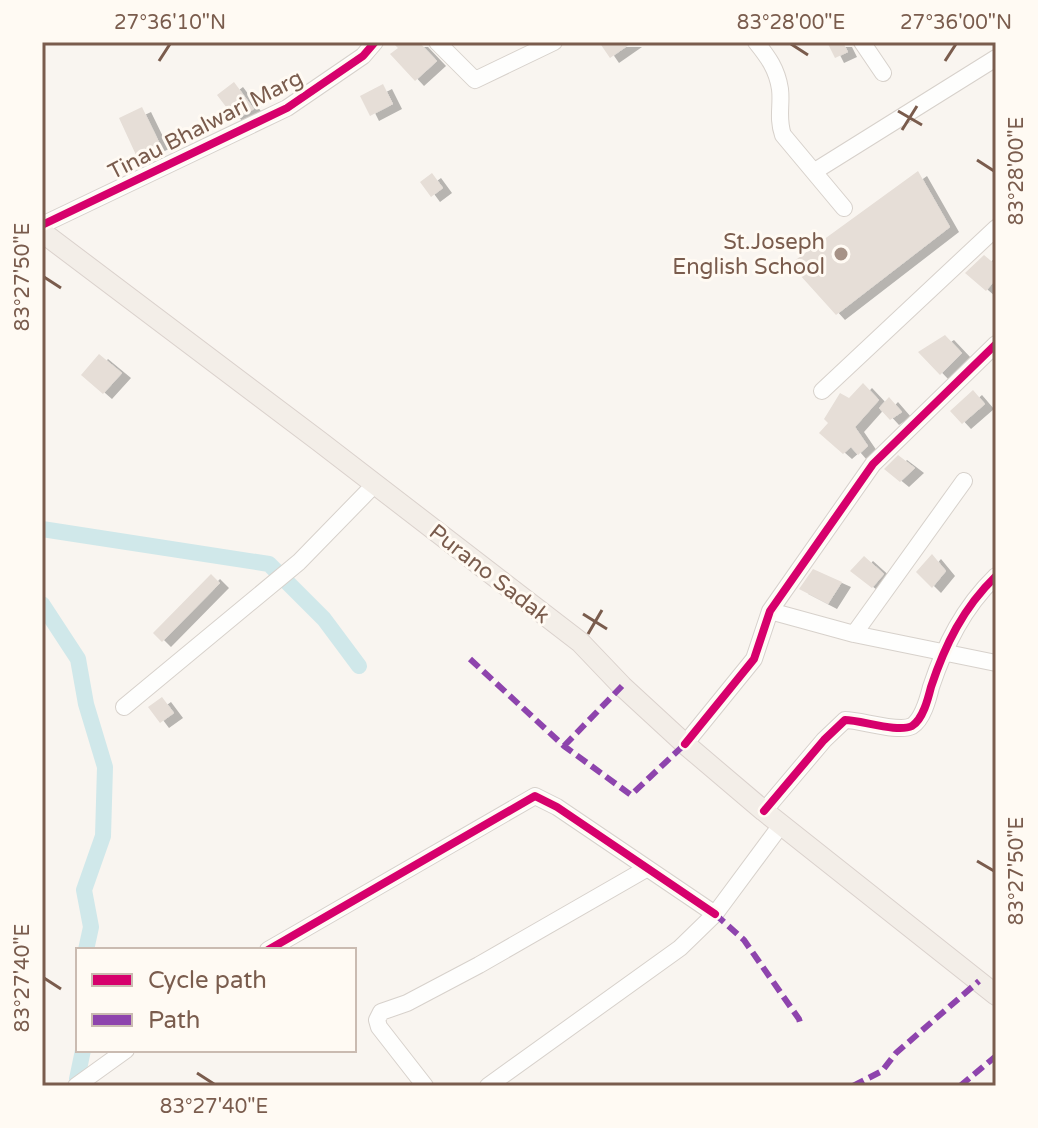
<svg xmlns="http://www.w3.org/2000/svg" width="1038" height="1128" font-family="'Varela Round',sans-serif">
  <style>
    .lines { fill: none; stroke-linecap: round; stroke-linejoin: round }
    .canal { stroke: #d0e8ea; stroke-width: 16 }
    .building { fill: #e6ded7; filter: url(#shadow) }
    .minor-casing { stroke: #d7d1cb; stroke-width: 18 }
    .major-casing { stroke: #dad1cc; stroke-width: 22 }
    .minor { stroke: #fefefd; stroke-width: 16 }
    .major { stroke: #f3eee8; stroke-width: 20 }
    .quiet { stroke: #8e44ad; stroke-width: 6; stroke-dasharray: 12 6; stroke-linecap: butt }
    .cycleway-casing { stroke: #fffaf3; stroke-width: 13 }
    .cycleway { stroke: #d6006c; stroke-width: 8 }
    .ticks { fill: none; stroke: #7a5c4d; stroke-width: 3 }
    .poi-dot { fill: #a69286; stroke: #fffaf3; stroke-width: 3 }
    .labels { text-anchor: middle; stroke-width: 6; stroke-linejoin: round; paint-order: stroke }
    .street-label { font-size: 22px; fill: #7a5c4d; stroke: #fffaf3 }
    .poi-label { font-size: 22px; fill: #7a5c4d; stroke: #fffaf3; text-anchor: end }
    .neatline { fill: none; stroke: #7a5c4d; stroke-width: 3 }
    .ticks-label { font-size: 20px; text-anchor: middle; fill: #7a5c4d }
  </style>
  <defs>
    <filter id="shadow"><feDropShadow dx="9" dy="5" stdDeviation="0" flood-color="#0004"/></filter>
  </defs>
  <rect width="100%" height="100%" fill="#f9f5f0"/>
  <g class="lines">
    <!-- canal -->
    <path class="canal" d="M 42,529 L 269,564 L 324,619 L 359,666
      M 42,604 L 78,659 L 86,704 L 105,767 L 103,836 L 84,890 L 91,927 L 86,950
      M 77,1079 L 83,1050"/>
  </g>
  <!-- building -->
  <path class="building" d="M 392,42 L 419,42 L 437,61 L 415,81 L 390,54 L 398,48 Z
    M 599,42 L 633,42 L 610,58 Z
    M 827,42 L 843,42 L 848,52 L 835,58 Z
    M 234,82 L 254,109 L 236,120 L 217,95 Z
    M 383,84 L 393,104 L 370,116 L 360,96 Z
    M 142,107 L 160,144 L 136,155 L 119,118 Z
    M 918,171 L 950,227 L 836,315 L 790,264 Z
    M 432,173 L 443,188 L 431,197 L 420,182 Z
    M 984,255 L 996,265 L 996,279 L 986,291 L 965,273 Z
    M 945,335 L 962,353 L 940,375 L 918,352 Z
    M 99,354 L 122,373 L 103,394 L 81,375 Z
    M 863,383 L 879,400 L 855,427 L 868,446 L 858,455 L 851,447 L 843,454 L 819,433 L 828,423 L 824,419 L 840,393 L 849,398 Z
    M 973,390 L 985,404 L 962,424 L 950,411 Z
    M 889,397 L 902,412 L 890,420 L 879,408 Z
    M 898,455 L 915,468 L 900,482 L 884,469 Z
    M 932,554 L 946,571 L 932,588 L 916,572 Z
    M 864,556 L 884,574 L 872,588 L 850,571 Z
    M 813,569 L 842,582 L 828,604 L 799,589 Z
    M 211,574 L 220,583 L 162,642 L 153,633 Z
    M 162,697 L 174,713 L 160,723 L 148,707 Z"/>
  <g class="lines">
    <defs>
      <path id="minor" d="M 437,42 L 475,80 L 554,42
        M 756,42 C 768,57 777,69 780,89 C 782,105 777,118 783,135 L 844,208
        M 862,42 L 883,73
        M 815,171 L 996,58
        M 42,225 L 287,108 L 363,56 L 375,42
        M 822,391 L 996,228
        M 770,611 L 854,634 L 996,663
        M 854,634 L 964,481
        M 124,707 L 299,562 L 375,484
        M 685,744 L 754,659 L 770,611 L 873,464 L 996,344
        M 764,811 L 824,740 L 845,720 C 861,720 898,733 912,726 C 923,719 928,699 931,687 C 945,645 963,608 996,576
        M 268,950 L 535,796 L 557,807 L 715,914
        M 76,1086 L 126,1050
        M 425,1086 L 379,1027 L 377,1020 L 381,1012 L 407,1003 L 479,965 L 646,869
        M 488,1086 L 680,948 L 715,914 L 781,825"/>
      <path id="major" d="M 42,232 L 319,441 L 580,642 L 622,686 L 685,744 L 764,811 L 996,995"/>
    </defs>
    <!-- minor casing -->
    <use href="#minor" class="minor-casing"/>
    <!-- major casing -->
    <use href="#major" class="major-casing"/>
    <!-- minor -->
    <use href="#minor" class="minor"/>
    <!-- major -->
    <use href="#major" class="major"/>
    <!-- quiet -->
    <path class="quiet" d="M 470,659 L 564,746 L 631,795 L 685,744
      M 564,746 L 622,686
      M 715,914 L 744,940 L 799,1019 L 801,1026
      M 853,1086 L 882,1071 L 896,1053 L 979,981
      M 960,1086 L 996,1056"/>
    <defs>
      <path id="cycleway" d="M 42,225 L 287,108 L 363,56 L 375,42
        M 685,744 L 754,659 L 770,611 L 873,464 L 996,344
        M 764,811 L 824,740 L 845,720 C 861,720 898,733 912,726 C 923,719 928,699 931,687 C 945,645 963,608 996,576
        M 268,950 L 535,796 L 557,807 L 715,914"/>
    </defs>
    <!-- cycleway casing -->
    <use href="#cycleway" class="cycleway-casing"/>
    <!-- cycleway -->
    <use href="#cycleway" class="cycleway"/>
  </g>
  <!-- ticks -->
  <path class="ticks" d="M 791,44 L 808,55M 159,61 L 170,44M 945,61 L 956,44M 898,111 L 922,125M 902,130 L 917,106M 977,160 L 994,171M 44,277 L 61,288M 583,614 L 607,629M 588,634 L 602,610M 977,861 L 994,871M 44,978 L 61,989M 197,1073 L 214,1084"/>
  <!-- markers -->
  <circle class="poi-dot" cx="841" cy="254" r="8"/>
  <g class="labels">
    <!-- street labels -->
    <g class="street-label">
      <text transform="translate(205 124) rotate(-27)" y="8">Tinau Bhalwari Marg</text>
      <text transform="translate(490 573) rotate(38)" y="8">Purano Sadak</text>
    </g>
    <!-- poi labels -->
    <g class="poi-label">
      <text x="825" y="249">St.Joseph<tspan x="825" dy="25">English School</tspan></text>
    </g>
  </g>
  <!-- border -->
  <rect width="1038" height="1128" fill="none" stroke="#fffaf3" stroke-width="88"/>
  <!-- legend -->
  <rect x="76" y="948" width="280" height="104" fill="#fffaf3" stroke="#cabbb1" stroke-width="2"/>
  <rect x="92" y="974" width="40" height="12" fill="#d6006c" stroke="#cabbb1" stroke-width="2"/>
  <text x="148" y="988" font-size="24" fill="#7a5c4d">Cycle path</text>
  <rect x="92" y="1014" width="40" height="12" fill="#8e44ad" stroke="#cabbb1" stroke-width="2"/>
  <text x="148" y="1028" font-size="24" fill="#7a5c4d">Path</text>
  <rect x="44" y="44" width="950" height="1040" class="neatline"/>
  <g class="ticks-label">
    <text x="170" y="29">27°36'10"N</text>
    <text x="791" y="29">83°28'00"E</text>
    <text x="956" y="29">27°36'00"N</text>
    <text transform="translate(1016 171) rotate(-90)" y="7">83°28'00"E</text>
    <text transform="translate(22 277) rotate(-90)" y="7">83°27'50"E</text>
    <text transform="translate(1016 871) rotate(-90)" y="7">83°27'50"E</text>
    <text transform="translate(22 978) rotate(-90)" y="7">83°27'40"E</text>
    <text x="214" y="1113">83°27'40"E</text>
  </g>
</svg>
